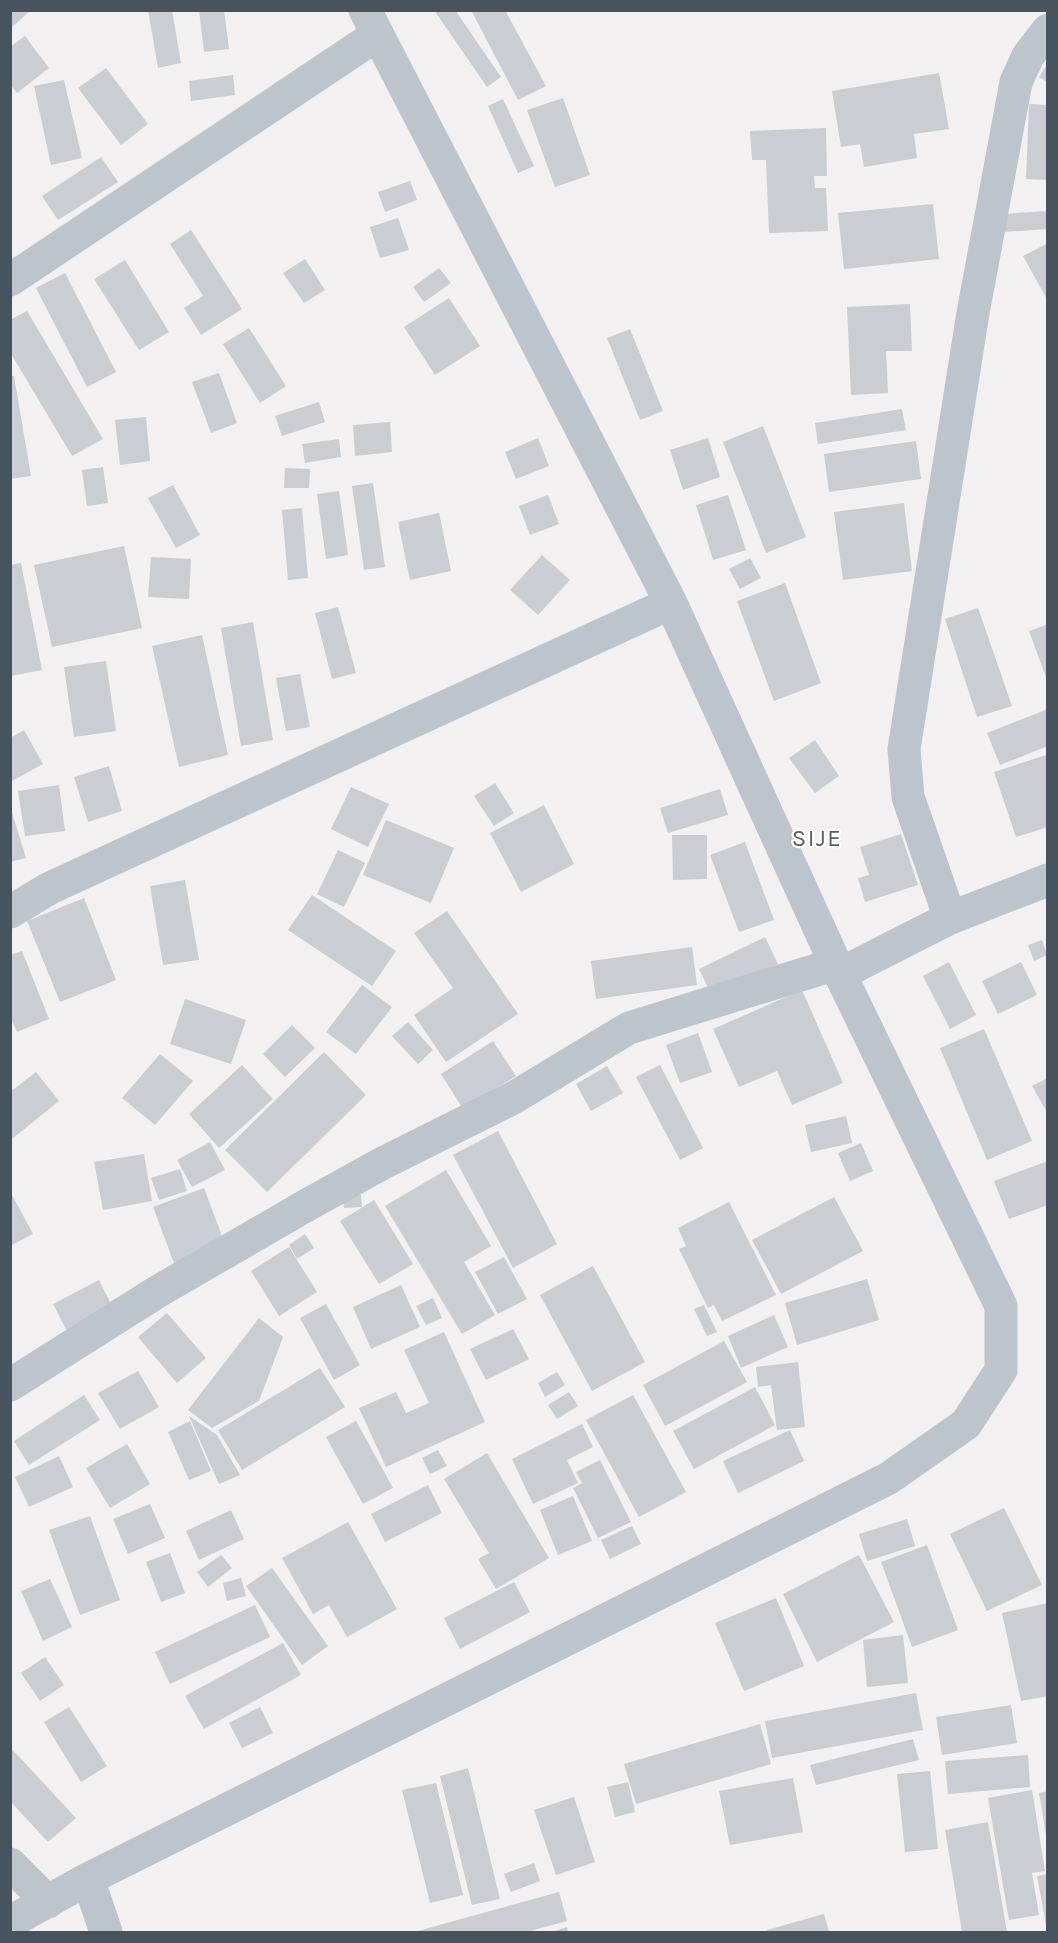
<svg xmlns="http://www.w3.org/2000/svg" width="1058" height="1943" font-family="Karla,sans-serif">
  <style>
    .building { fill: #cacdd2 }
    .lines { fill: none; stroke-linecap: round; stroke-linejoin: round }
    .minor { stroke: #bcc5cc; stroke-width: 33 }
    .labels { text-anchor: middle; stroke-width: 4.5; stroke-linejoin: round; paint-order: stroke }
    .neighbourhood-label { font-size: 24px; letter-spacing: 1.5px; fill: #5c6064; stroke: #fff }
  </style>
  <rect width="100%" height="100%" fill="#f2f0f0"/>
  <!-- building -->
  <path class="building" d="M 10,10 L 31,10 L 10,29 Z
    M 148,10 L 172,10 L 181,63 L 158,68 Z
    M 199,10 L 224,10 L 229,49 L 204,52 Z
    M 434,10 L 455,10 L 501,77 L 487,87 Z
    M 471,10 L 505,10 L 546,86 L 518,100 Z
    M 25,36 L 49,68 L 17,93 L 10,84 L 10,47 Z
    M 1048,63 L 1048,83 L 1039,77 Z
    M 106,68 L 148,124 L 121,145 L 78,88 Z
    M 939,73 L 949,129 L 914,134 L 917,158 L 864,167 L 860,144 L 841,147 L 832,91 Z
    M 233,75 L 235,95 L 191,101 L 189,81 Z
    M 64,80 L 82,158 L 51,165 L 34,86 Z
    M 563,98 L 590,175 L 555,187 L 527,110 Z
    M 503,99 L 534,166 L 518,173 L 488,106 Z
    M 1029,104 L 1048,105 L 1048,180 L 1026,179 Z
    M 826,128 L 827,176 L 814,176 L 815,188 L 826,188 L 828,231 L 769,233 L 766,160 L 752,160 L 750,131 Z
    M 101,157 L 118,182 L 58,220 L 42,196 Z
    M 410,181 L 417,200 L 385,212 L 378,192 Z
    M 933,204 L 939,259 L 844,269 L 838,213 Z
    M 1048,211 L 1048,229 L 1003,232 L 1002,214 Z
    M 398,218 L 409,250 L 380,258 L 370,227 Z
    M 191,230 L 242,309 L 201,335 L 184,308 L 203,296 L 170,244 Z
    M 1048,243 L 1048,301 L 1023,256 Z
    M 305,259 L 325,290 L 304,303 L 283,273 Z
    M 125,260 L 169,332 L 139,350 L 94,279 Z
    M 439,268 L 451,283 L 424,302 L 413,287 Z
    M 65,273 L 116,372 L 87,387 L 36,288 Z
    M 449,298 L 480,346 L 435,375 L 404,327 Z
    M 910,304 L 912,351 L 886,351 L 888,393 L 851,395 L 847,307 Z
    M 27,311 L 103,439 L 72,456 L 10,352 L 10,320 Z
    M 249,328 L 286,386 L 260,403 L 223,344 Z
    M 630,329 L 663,411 L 640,420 L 607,338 Z
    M 219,373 L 237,423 L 211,433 L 192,382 Z
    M 10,376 L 14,376 L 31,476 L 10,479 Z
    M 319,402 L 325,422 L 282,436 L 275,416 Z
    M 902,409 L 906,430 L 818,444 L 815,423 Z
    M 146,417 L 150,461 L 120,465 L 115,420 Z
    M 390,422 L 392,452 L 355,456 L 353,425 Z
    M 763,426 L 806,537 L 766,553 L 723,442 Z
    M 538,438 L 549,466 L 516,479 L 505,452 Z
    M 708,438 L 720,477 L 683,490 L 670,450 Z
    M 339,439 L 341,457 L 305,463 L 302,444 Z
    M 916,441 L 921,479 L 829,492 L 824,454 Z
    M 103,467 L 108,503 L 87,506 L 82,470 Z
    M 285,468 L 310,469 L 309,488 L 284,488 Z
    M 373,483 L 385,567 L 364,570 L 352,486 Z
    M 173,485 L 200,535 L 176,548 L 148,498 Z
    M 339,491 L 348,555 L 326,559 L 317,494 Z
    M 548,495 L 559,524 L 530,535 L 519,506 Z
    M 728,495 L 746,550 L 713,560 L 696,505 Z
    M 904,503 L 912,571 L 843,580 L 834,512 Z
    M 302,508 L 308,578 L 288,580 L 282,510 Z
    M 439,513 L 451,571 L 410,580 L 398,522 Z
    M 124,546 L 142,628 L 52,647 L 34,565 Z
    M 542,555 L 570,580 L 538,615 L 510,590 Z
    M 151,557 L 191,559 L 189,599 L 148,597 Z
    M 750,558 L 761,578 L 740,589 L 729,569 Z
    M 21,563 L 42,670 L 10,676 L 10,565 Z
    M 785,583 L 821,683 L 774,701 L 737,601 Z
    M 338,607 L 356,673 L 332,679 L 315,613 Z
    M 978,608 L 1012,706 L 977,717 L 945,619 Z
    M 253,622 L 273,740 L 241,746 L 221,628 Z
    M 1048,624 L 1048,680 L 1047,680 L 1029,631 Z
    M 202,635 L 228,755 L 179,767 L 152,646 Z
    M 106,661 L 116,731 L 74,737 L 64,667 Z
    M 300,674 L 310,727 L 286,731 L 276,678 Z
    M 1048,709 L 1048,746 L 1000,765 L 987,733 Z
    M 24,730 L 43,764 L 10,782 L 10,738 Z
    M 815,740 L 839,776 L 815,793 L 789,758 Z
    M 1046,755 L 1048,827 L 1016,837 L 994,772 Z
    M 109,766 L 122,811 L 88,822 L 74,777 Z
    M 495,783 L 514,813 L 494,826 L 474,796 Z
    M 59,785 L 65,831 L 25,836 L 18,791 Z
    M 351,787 L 389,804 L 368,847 L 331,829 Z
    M 720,789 L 728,815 L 668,833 L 660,808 Z
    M 544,805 L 574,864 L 521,892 L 490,833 Z
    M 10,806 L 26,858 L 10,862 Z
    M 386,820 L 454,848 L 431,903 L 363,875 Z
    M 901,834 L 918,885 L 865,902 L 858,878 L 869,875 L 860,847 Z
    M 672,835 L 707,835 L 707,879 L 673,880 Z
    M 745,842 L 774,920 L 739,932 L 710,855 Z
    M 338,850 L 365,863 L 344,907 L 317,894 Z
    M 185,880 L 199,960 L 163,965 L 150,886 Z
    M 312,895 L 396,951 L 372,986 L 288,930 Z
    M 84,898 L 116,980 L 60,1002 L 27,921 Z
    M 447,911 L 518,1014 L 446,1062 L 414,1015 L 453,988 L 414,933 Z
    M 765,937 L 778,964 L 712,996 L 699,969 Z
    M 1042,940 L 1047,955 L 1034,961 L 1028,945 Z
    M 692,947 L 697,985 L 596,999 L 591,961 Z
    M 22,951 L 49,1019 L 17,1032 L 10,1016 L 10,955 Z
    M 949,962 L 976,1015 L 950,1029 L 923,976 Z
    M 1021,962 L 1037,995 L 998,1014 L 982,981 Z
    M 362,985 L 392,1007 L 356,1054 L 326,1032 Z
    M 802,990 L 843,1083 L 792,1105 L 777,1071 L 739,1087 L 713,1029 Z
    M 185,999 L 246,1020 L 231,1064 L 170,1044 Z
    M 408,1022 L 433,1050 L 418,1064 L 392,1036 Z
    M 292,1025 L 315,1048 L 285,1077 L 263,1054 Z
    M 984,1029 L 1032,1141 L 987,1160 L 940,1048 Z
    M 698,1033 L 712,1072 L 680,1083 L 666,1045 Z
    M 493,1041 L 516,1076 L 463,1109 L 441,1074 Z
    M 324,1052 L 366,1095 L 267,1192 L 225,1150 Z
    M 160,1054 L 193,1081 L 155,1125 L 122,1098 Z
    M 242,1065 L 273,1099 L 219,1148 L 189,1114 Z
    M 660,1065 L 703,1148 L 680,1160 L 636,1077 Z
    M 607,1066 L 623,1093 L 591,1111 L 576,1084 Z
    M 36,1072 L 59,1101 L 12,1139 L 10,1092 Z
    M 1048,1078 L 1048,1114 L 1032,1086 Z
    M 846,1116 L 852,1143 L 811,1152 L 805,1125 Z
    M 498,1131 L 557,1244 L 513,1268 L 453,1155 Z
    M 210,1142 L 225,1170 L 192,1187 L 177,1160 Z
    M 861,1143 L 873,1171 L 850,1181 L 838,1153 Z
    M 144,1154 L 152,1201 L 103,1210 L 94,1162 Z
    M 1048,1161 L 1048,1205 L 1009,1219 L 994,1181 Z
    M 180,1169 L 187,1191 L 159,1200 L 151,1178 Z
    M 446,1170 L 491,1246 L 464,1262 L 495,1315 L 462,1334 L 385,1206 Z
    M 204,1188 L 225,1244 L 174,1263 L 153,1207 Z
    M 10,1191 L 33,1234 L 10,1246 Z
    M 361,1195 L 362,1207 L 344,1208 L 343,1197 Z
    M 834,1197 L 863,1251 L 781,1294 L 752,1240 Z
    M 374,1200 L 413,1264 L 379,1284 L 340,1221 Z
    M 729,1202 L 776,1295 L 722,1321 L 714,1305 L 708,1308 L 679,1249 L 686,1246 L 678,1228 Z
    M 305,1234 L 314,1248 L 297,1259 L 289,1245 Z
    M 289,1247 L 317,1292 L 279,1316 L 251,1271 Z
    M 504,1257 L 527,1299 L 498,1314 L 475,1272 Z
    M 593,1266 L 645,1362 L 592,1391 L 540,1295 Z
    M 867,1279 L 879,1320 L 797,1345 L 785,1303 Z
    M 99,1280 L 114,1310 L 68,1333 L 53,1304 Z
    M 401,1285 L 420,1327 L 371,1349 L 353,1307 Z
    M 433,1298 L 442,1318 L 426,1325 L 416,1306 Z
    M 326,1304 L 360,1365 L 334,1380 L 300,1318 Z
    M 704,1305 L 717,1332 L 707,1336 L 694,1309 Z
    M 167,1313 L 206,1358 L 177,1383 L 138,1337 Z
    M 774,1315 L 788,1347 L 741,1368 L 728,1336 Z
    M 259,1318 L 283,1337 L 259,1401 L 212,1428 L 188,1410 Z
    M 513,1329 L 529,1359 L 486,1380 L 470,1349 Z
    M 444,1332 L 485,1422 L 386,1467 L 359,1408 L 396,1392 L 406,1413 L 429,1403 L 404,1350 Z
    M 724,1341 L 747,1382 L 665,1426 L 643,1385 Z
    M 798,1362 L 805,1427 L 777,1430 L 771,1385 L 758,1387 L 756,1367 Z
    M 320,1368 L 345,1407 L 242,1470 L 218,1430 Z
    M 138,1371 L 159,1407 L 120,1429 L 98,1393 Z
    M 557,1372 L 565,1385 L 545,1397 L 538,1383 Z
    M 755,1387 L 775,1425 L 694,1469 L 673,1431 Z
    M 569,1392 L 578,1406 L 557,1419 L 548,1405 Z
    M 84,1395 L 100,1420 L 29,1465 L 14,1441 Z
    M 633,1395 L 686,1492 L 639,1517 L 586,1420 Z
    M 189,1416 L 217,1435 L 240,1475 L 219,1484 Z
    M 190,1421 L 211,1471 L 189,1480 L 168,1432 Z
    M 356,1421 L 393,1488 L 363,1504 L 326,1437 Z
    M 582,1424 L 593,1447 L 567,1460 L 578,1483 L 533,1504 L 512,1459 Z
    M 790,1430 L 804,1461 L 738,1493 L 723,1461 Z
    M 127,1444 L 150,1484 L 110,1508 L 86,1468 Z
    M 438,1450 L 447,1466 L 430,1474 L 422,1458 Z
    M 487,1453 L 549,1558 L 496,1589 L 478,1559 L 489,1553 L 444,1479 Z
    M 59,1456 L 73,1487 L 29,1507 L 15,1477 Z
    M 600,1460 L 631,1522 L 598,1538 L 573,1488 L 582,1483 L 576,1472 Z
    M 428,1485 L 442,1513 L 385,1542 L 371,1514 Z
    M 573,1496 L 592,1541 L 558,1555 L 540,1510 Z
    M 150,1504 L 165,1538 L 128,1554 L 113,1519 Z
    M 1004,1508 L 1042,1585 L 987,1611 L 950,1534 Z
    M 231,1510 L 244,1539 L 199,1560 L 186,1531 Z
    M 90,1516 L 120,1600 L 80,1615 L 49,1530 Z
    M 907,1519 L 915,1546 L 867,1561 L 859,1534 Z
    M 348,1522 L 397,1609 L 347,1637 L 329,1605 L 313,1614 L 282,1558 Z
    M 632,1526 L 641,1544 L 610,1559 L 601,1540 Z
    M 927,1545 L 958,1630 L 912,1647 L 881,1562 Z
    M 170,1553 L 185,1593 L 161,1602 L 146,1562 Z
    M 221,1555 L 232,1568 L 208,1587 L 197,1572 Z
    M 859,1555 L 894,1622 L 817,1662 L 783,1594 Z
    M 272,1568 L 328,1646 L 302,1665 L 246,1586 Z
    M 241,1578 L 246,1596 L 227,1601 L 223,1583 Z
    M 50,1579 L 72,1627 L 43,1641 L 21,1591 Z
    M 514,1582 L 530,1612 L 460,1649 L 444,1618 Z
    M 776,1598 L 804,1666 L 744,1691 L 715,1623 Z
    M 1048,1603 L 1048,1696 L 1021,1701 L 1002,1613 Z
    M 255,1605 L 270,1637 L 170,1684 L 155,1652 Z
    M 903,1635 L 908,1683 L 867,1687 L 863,1640 Z
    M 283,1643 L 301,1675 L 204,1729 L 185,1696 Z
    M 45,1657 L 64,1685 L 40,1701 L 21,1673 Z
    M 916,1693 L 923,1730 L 772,1758 L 765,1721 Z
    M 1011,1705 L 1017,1743 L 942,1755 L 936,1717 Z
    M 69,1707 L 107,1766 L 81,1782 L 44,1722 Z
    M 260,1707 L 273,1733 L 242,1748 L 229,1723 Z
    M 760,1724 L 771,1764 L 636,1804 L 624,1764 Z
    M 913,1739 L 919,1760 L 816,1785 L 810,1765 Z
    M 10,1747 L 76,1818 L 48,1842 L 10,1801 Z
    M 1028,1755 L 1030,1787 L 948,1794 L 945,1761 Z
    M 468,1768 L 500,1899 L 472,1905 L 440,1776 Z
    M 930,1771 L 938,1849 L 905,1852 L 897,1774 Z
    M 793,1778 L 803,1832 L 730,1845 L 719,1791 Z
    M 628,1782 L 635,1812 L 615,1817 L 607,1787 Z
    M 436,1783 L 463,1895 L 430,1903 L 402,1790 Z
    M 1032,1790 L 1045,1871 L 1032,1873 L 1039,1915 L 1009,1920 L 988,1798 Z
    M 1048,1791 L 1048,1835 L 1046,1835 L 1039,1793 Z
    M 574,1797 L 595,1862 L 556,1875 L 534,1810 Z
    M 988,1822 L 1007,1932 L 962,1932 L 945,1830 Z
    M 534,1863 L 540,1881 L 511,1892 L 504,1874 Z
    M 1048,1874 L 1048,1925 L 1046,1925 L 1037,1876 Z
    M 559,1892 L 567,1921 L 526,1932 L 414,1932 Z
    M 824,1914 L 829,1932 L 768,1932 L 767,1930 Z
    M 567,1927 L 568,1932 L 551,1932 Z"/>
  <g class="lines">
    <!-- minor -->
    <path class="minor" d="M 10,280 L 377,35
      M 10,912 L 50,888 L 671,603
      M 950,918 L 908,797 L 904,749 L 973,313 L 1016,82 L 1028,56 L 1048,30
      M 840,974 L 950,918 L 1048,880
      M 10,1385 L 157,1292 L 307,1205 L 383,1163 L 515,1097 L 629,1028 L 836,964
      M 10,1864 L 48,1902
      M 88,1879 L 106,1932
      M 10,1922 L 88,1879 L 889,1478 L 966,1424 L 1001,1370 L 1001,1306 L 840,974 L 671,603 L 365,10"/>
  </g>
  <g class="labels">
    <!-- neighbourhood labels -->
    <g class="neighbourhood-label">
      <text x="817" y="846">SIJE</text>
    </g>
  </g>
  <!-- border -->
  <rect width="1058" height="1943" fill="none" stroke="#48545d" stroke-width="24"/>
</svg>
